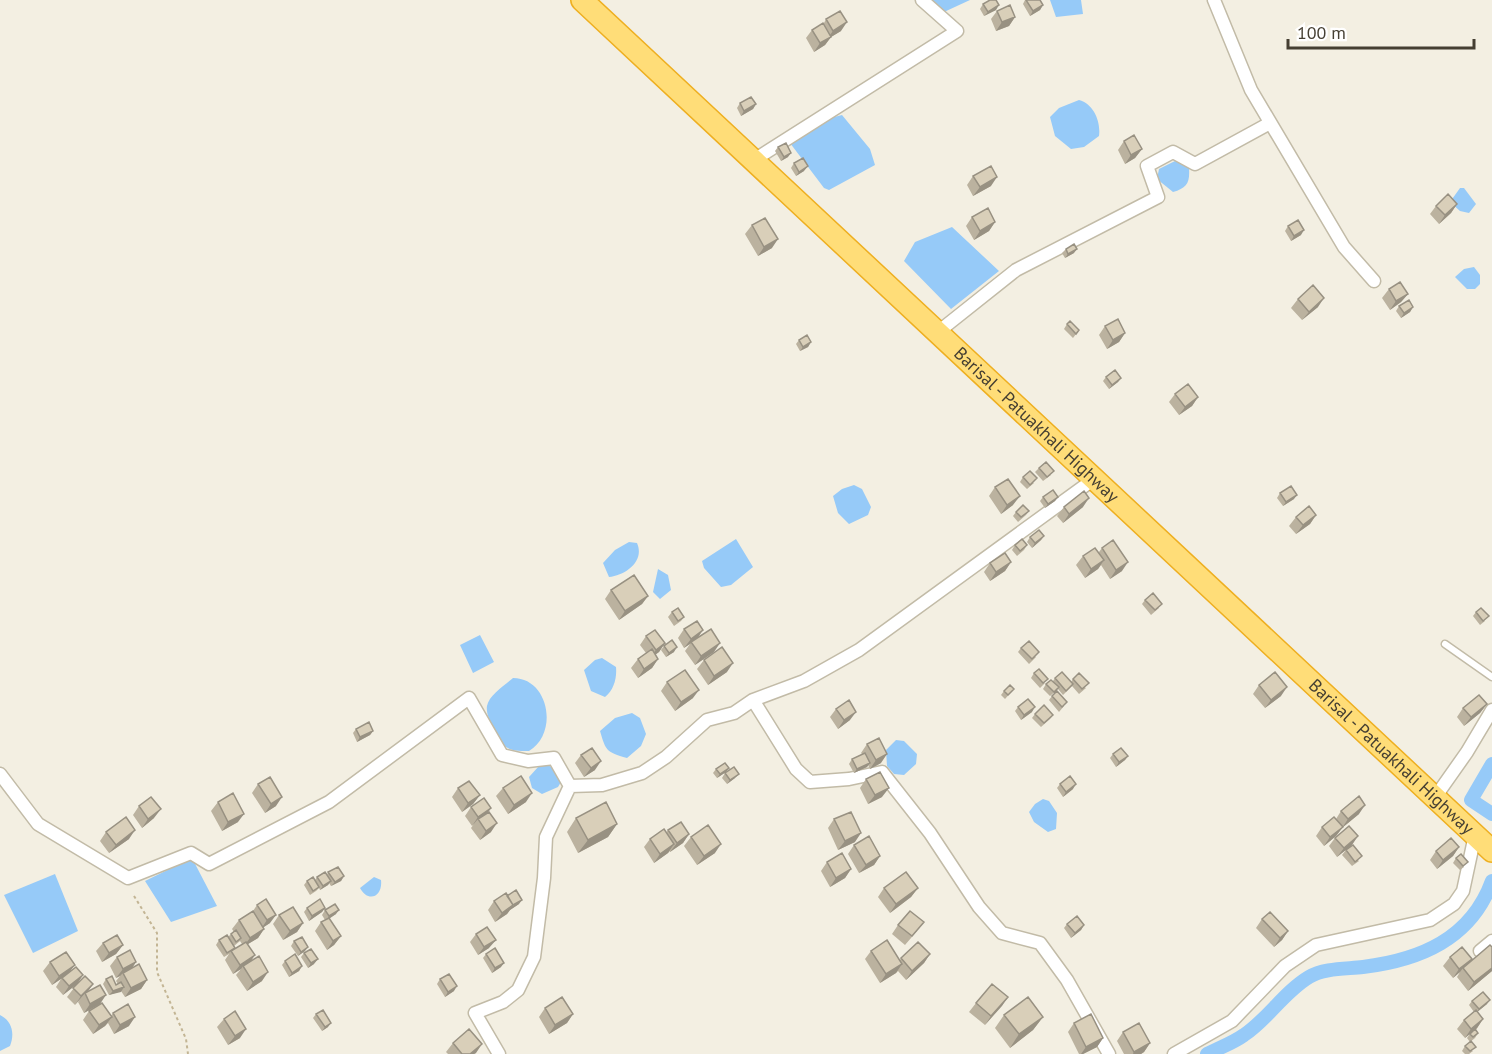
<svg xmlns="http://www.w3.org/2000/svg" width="1492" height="1054" font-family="'PT Sans',sans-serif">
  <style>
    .water { fill: #96caf8 }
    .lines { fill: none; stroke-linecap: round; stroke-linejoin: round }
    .canal { stroke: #96caf8; stroke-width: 14 }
    .service-casing { stroke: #c2bba7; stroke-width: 9 }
    .minor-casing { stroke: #c2bba7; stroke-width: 15 }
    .trunk-casing { stroke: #eeaf21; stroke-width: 24 }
    .path { stroke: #c3b594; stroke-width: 2; stroke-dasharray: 3 3; stroke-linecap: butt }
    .service { stroke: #fff; stroke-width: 6 }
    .minor { stroke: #fff; stroke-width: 12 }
    .trunk { stroke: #ffdd78; stroke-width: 21 }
    .wall { fill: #bbb29f; fill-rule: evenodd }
    .shaded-wall { fill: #989182 }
    .building { fill: #d9cfb9; stroke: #989182; stroke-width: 1.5 }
    .labels { text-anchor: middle; stroke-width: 4.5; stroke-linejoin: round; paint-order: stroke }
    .street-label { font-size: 18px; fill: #453f32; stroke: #fff }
  </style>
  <rect width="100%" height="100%" fill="#f3efe2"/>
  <!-- water -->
  <path class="water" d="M 932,0 L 970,0 L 944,12 Z
    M 1050,0 L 1081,0 L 1083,14 L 1056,17 Z
    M 1079,100 C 1094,104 1101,122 1099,136 L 1084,147 L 1071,149 L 1055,136 L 1050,117 L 1059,108 Z
    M 842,115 L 870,149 L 875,165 L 829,190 L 824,188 L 790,143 L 819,121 Z
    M 1175,161 L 1189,168 C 1190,183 1187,188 1173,192 L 1157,179 L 1159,169 Z
    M 1460,188 L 1464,188 L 1476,204 L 1469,213 L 1460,211 L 1450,202 Z
    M 952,227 L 999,271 L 951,309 L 904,261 L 915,242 Z
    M 1474,267 L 1480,275 L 1480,284 L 1475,289 L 1467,289 L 1455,277 L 1464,269 Z
    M 854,485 L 862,489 L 871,507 L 868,515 L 849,524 L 838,513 L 833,496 L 842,489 Z
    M 736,539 L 753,567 L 731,585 L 721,587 L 704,568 L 702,561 Z
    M 629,542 L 637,543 C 645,561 626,575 609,577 L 603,563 L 615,550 Z
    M 658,569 L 668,575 L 671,590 L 660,599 L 653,592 Z
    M 480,635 L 494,662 L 473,673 L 460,645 Z
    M 602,658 L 616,667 C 617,678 614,690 605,697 L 591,691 L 584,670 L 595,660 Z
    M 513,678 C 549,678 559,733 529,751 C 522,751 512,751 506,747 C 498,742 485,716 487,706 C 489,695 505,685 513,678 Z
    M 632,713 L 640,718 L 646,734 L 641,746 L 627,758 C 606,752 606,751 600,731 L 615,718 Z
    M 896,740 L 904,741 L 917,754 L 916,764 L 904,775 L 894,774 L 887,766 L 886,750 Z
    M 548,765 L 554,769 L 561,782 L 558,787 L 542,794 L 532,788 L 529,777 L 539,766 Z
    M 1043,799 L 1049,801 L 1057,813 L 1056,829 L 1048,832 L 1034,822 L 1029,812 L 1035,804 Z
    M 192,858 L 217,906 L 171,922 L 145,881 Z
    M 55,874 L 78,931 L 33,953 L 4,895 Z
    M 374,877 L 381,880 C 383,897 368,903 360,888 Z
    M 0,1015 C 12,1021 15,1033 10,1046 L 0,1051 Z"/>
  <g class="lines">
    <!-- canal -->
    <path class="canal" d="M 1492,764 L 1471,800 L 1492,814
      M 1207,1054 C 1219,1048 1233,1043 1244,1035 C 1268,1019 1284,992 1309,977 C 1324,968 1346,969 1363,967 C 1420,960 1471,939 1492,881"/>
    <defs>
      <path id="service" d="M 1445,644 L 1492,677"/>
      <path id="minor" d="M 1214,0 L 1251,90 L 1344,247 L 1374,281
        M 754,160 L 957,31 L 922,0
        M 938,332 L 1016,270 L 1158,197 L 1147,166 L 1173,152 L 1195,164 L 1270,123
        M 753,700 L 796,769 L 810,782 L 849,779 L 882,772 L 930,833 L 979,907 L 1002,933 L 1040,943 L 1067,980 L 1109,1054
        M 0,774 L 38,824 L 128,878 L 191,853 L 209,864 L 329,802 L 469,698 L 502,755 L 528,761 L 554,758 L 570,786 L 602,785 L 642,773 L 666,757 L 707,720 L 734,713 L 753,700 L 804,681 L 859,650 L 1094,479
        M 1436,796 L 1467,752 L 1492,710
        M 1480,951 L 1492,941
        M 499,1054 L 475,1013 L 503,1002 L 518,990 L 534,957 L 544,878 L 546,837 L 570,786
        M 1174,1054 L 1232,1021 L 1285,966 L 1316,945 L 1430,920 L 1454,904 L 1463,891 L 1475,835"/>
      <g id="trunk">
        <path id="s1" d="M 582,0 L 1492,851"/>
      </g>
    </defs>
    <!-- service casing -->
    <use href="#service" class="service-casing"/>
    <!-- minor casing -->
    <use href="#minor" class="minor-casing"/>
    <!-- trunk casing -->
    <use href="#trunk" class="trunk-casing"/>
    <!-- path -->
    <path class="path" d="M 134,896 L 157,933 L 157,972 L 186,1039 L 188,1054"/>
    <!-- service -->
    <use href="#service" class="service"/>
    <!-- minor -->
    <use href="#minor" class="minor"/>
    <!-- trunk -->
    <use href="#trunk" class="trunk"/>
  </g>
  <!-- wall -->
  <path class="wall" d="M 1025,0 L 1040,0 L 1043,5 L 1040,10 L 1030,16 L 1023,4 Z
    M 983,4 L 996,10 L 984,16 L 980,9 Z
    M 997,11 L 1015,17 L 1009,26 L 996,31 L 991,19 Z
    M 826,19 L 841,31 L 831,37 L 825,45 L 814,52 L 806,38 L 812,30 L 824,23 Z
    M 740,103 L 756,104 L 753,109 L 741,116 L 737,108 Z
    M 1124,141 L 1142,149 L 1135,158 L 1125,164 L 1118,150 Z
    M 778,147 L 788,157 L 781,161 L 775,151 Z
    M 794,163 L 804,171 L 796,176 L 791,168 Z
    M 973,176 L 991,186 L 973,196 L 967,185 Z
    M 1457,204 L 1451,213 L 1439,224 L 1430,214 L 1436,206 Z
    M 972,217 L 995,222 L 989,231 L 974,240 L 966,226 Z
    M 752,225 L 772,248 L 758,256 L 745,234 Z
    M 1288,226 L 1301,235 L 1291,241 L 1285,231 Z
    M 1066,249 L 1074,253 L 1065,258 L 1062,253 Z
    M 1389,289 L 1408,294 L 1401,302 L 1390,310 L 1382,298 Z
    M 1298,299 L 1318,307 L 1302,320 L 1291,308 Z
    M 1399,306 L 1413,307 L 1410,312 L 1401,318 L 1396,311 Z
    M 1067,324 L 1079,330 L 1073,338 L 1064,329 Z
    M 1105,326 L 1125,333 L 1119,342 L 1107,349 L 1099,335 Z
    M 799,340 L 811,342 L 808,347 L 800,351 L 796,344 Z
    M 1106,377 L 1121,378 L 1118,382 L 1109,389 L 1103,381 Z
    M 1175,394 L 1198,397 L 1192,406 L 1179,415 L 1169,402 Z
    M 1039,468 L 1051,475 L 1043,481 L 1035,472 Z
    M 1023,477 L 1034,483 L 1027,489 L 1020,482 Z
    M 995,487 L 1013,505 L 1001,514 L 989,496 Z
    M 1280,493 L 1294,499 L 1283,506 L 1277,498 Z
    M 1043,497 L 1058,497 L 1055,501 L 1045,508 L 1040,501 Z
    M 1064,507 L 1083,507 L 1063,523 L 1057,516 Z
    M 1029,511 L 1026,515 L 1018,522 L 1013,516 L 1016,512 Z
    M 1316,515 L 1310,524 L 1296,534 L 1289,526 L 1296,517 Z
    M 1044,536 L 1041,540 L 1032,548 L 1027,542 L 1030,537 Z
    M 1015,545 L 1027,545 L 1024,550 L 1017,556 L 1012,550 Z
    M 1102,548 L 1122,571 L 1110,579 L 1101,565 L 1098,569 L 1085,578 L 1076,565 L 1083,556 L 1099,552 Z
    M 1011,562 L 1005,571 L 990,581 L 984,572 L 990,563 Z
    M 611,590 L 648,596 L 642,604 L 619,620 L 605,599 Z
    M 1145,600 L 1159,608 L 1151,615 L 1142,604 Z
    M 672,612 L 684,617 L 681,621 L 674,626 L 668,617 Z
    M 1476,612 L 1485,621 L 1480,625 L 1473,616 Z
    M 684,629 L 698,638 L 714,652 L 695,665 L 685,651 L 690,644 L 684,648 L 678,638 Z
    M 646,636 L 665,643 L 659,652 L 655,655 L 658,659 L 652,668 L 638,678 L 631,668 L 638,659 L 646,653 L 640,645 Z
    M 664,646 L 674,652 L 666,657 L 661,650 Z
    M 1021,648 L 1036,657 L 1029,664 L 1018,652 Z
    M 704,660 L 727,672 L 708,685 L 697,669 Z
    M 1034,673 L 1045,683 L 1040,688 L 1031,678 Z
    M 1055,678 L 1071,682 L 1073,679 L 1086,688 L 1079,694 L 1072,686 L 1063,695 L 1058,689 L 1050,696 L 1043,689 L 1046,684 L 1053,681 Z
    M 667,682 L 693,698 L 675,711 L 661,691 Z
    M 1259,685 L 1281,696 L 1265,708 L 1253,694 Z
    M 1014,689 L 1005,699 L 1001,695 L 1004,691 Z
    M 1052,696 L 1064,706 L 1059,712 L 1049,700 Z
    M 1487,704 L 1480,713 L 1464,726 L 1457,717 L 1463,708 Z
    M 1018,707 L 1032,712 L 1021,720 L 1015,711 Z
    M 836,709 L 850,720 L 838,729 L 830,717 Z
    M 1035,714 L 1053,715 L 1050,719 L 1041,727 L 1032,718 Z
    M 356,729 L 373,731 L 370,735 L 357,742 L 353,733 Z
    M 867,744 L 881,763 L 870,769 L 868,765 L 867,767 L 854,773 L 849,764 L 852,759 L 862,754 L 861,753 Z
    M 1113,754 L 1128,756 L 1125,760 L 1116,767 L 1110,758 Z
    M 581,755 L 595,770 L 584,777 L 575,763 Z
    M 729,768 L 726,772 L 717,778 L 713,773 L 716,769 Z
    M 725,773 L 735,778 L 727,784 L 722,778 Z
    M 866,779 L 882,797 L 868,804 L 860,788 Z
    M 258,784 L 276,806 L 265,813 L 252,793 Z
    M 1060,784 L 1073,789 L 1063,797 L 1057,788 Z
    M 458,788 L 480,795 L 473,804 L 462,812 L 452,797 Z
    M 503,788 L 526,802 L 508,814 L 496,796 Z
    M 218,802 L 238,822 L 222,831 L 211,811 Z
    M 139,806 L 154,818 L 142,828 L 133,815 Z
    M 471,807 L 491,808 L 488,812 L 491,832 L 480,840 L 471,828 L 474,824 L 472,826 L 465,816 Z
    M 1341,811 L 1359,814 L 1343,827 L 1336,836 L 1324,846 L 1316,836 L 1322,827 L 1336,819 Z
    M 576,818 L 617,824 L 608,837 L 578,853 L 567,832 Z
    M 834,819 L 855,842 L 838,850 L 828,828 Z
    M 668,830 L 689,834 L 683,843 L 670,852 L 670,851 L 668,853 L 654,863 L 644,847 L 650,839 L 666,833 Z
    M 106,832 L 129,839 L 109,853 L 100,841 Z
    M 691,837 L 715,853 L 697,865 L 684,846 Z
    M 1335,838 L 1352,845 L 1337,857 L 1329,846 Z
    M 854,845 L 880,856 L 874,865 L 859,873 L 848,854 Z
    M 1459,847 L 1453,856 L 1437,869 L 1430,860 L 1436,851 Z
    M 1346,850 L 1359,861 L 1352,866 L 1342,855 Z
    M 1456,858 L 1464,867 L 1460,870 L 1453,863 Z
    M 827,862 L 851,869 L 845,878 L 830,887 L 821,871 Z
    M 328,872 L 344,876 L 341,881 L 331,886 L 329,883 L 328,885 L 320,890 L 319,888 L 316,891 L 310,895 L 304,885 L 307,881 L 315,880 L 317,877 L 327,875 Z
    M 884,888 L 918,888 L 911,897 L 890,913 L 878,897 Z
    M 507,896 L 519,904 L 510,910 L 507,914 L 495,922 L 488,910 L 494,901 Z
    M 257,905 L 270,923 L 263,927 L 264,929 L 258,938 L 248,944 L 250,961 L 262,981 L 247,991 L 236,975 L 241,969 L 233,974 L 225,960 L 229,954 L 224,957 L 216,945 L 219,940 L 228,937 L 231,934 L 234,932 L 232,929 L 239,920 L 253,911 ZM 240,941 L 242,944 L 234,950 L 234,946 Z
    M 307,908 L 325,908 L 322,912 L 309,921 L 304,912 Z
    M 325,910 L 336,914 L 329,918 L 341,936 L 334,945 L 327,950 L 315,931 L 321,922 L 325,920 L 322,915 Z
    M 279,915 L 303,923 L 297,932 L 283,940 L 273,924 Z
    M 1262,919 L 1288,931 L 1282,940 L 1274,947 L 1256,928 Z
    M 1067,924 L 1084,925 L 1081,930 L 1071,938 L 1064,928 Z
    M 898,925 L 917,931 L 905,945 L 892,934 Z
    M 476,934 L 489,948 L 478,955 L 470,942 Z
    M 294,941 L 305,951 L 298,956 L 291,946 Z
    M 103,943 L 123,945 L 116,954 L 102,962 L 96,951 Z
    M 1492,947 L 1492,971 L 1468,991 L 1457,977 L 1460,972 L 1453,978 L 1443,966 L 1450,957 L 1472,959 L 1469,963 Z
    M 871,951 L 900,960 L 901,958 L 930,954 L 924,963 L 906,980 L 898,971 L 896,973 L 880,983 L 865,959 Z
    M 304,953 L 314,964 L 308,968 L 301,957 Z
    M 486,954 L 501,967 L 492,973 L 483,958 Z
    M 117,957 L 136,962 L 132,968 L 147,980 L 141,989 L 125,997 L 121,991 L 109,995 L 103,984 L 106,979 L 116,985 L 118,984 L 116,981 L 120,976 L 116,978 L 110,966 Z
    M 285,961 L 302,966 L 299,971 L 289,977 L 282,965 Z
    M 50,962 L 83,975 L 77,984 L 88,991 L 100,1004 L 84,1013 L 78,1002 L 80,999 L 75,1005 L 67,997 L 77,984 L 63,995 L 56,987 L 61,979 L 52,985 L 43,971 Z
    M 440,979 L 454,991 L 445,997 L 437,984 Z
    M 1008,997 L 985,1025 L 969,1012 L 976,1003 Z
    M 1472,1001 L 1487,1004 L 1477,1012 L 1483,1019 L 1476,1030 L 1478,1033 L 1475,1038 L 1470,1042 L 1467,1038 L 1470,1034 L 1465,1038 L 1457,1029 L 1464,1020 L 1474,1012 L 1469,1005 Z
    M 545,1008 L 573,1014 L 567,1023 L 549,1034 L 539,1017 Z
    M 89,1011 L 111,1016 L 113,1013 L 129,1026 L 114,1034 L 108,1023 L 105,1026 L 93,1034 L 83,1020 Z
    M 316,1014 L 328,1027 L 322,1031 L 313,1018 Z
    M 1004,1015 L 1043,1017 L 1033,1030 L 1010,1048 L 995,1028 Z
    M 224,1019 L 240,1038 L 228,1045 L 217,1027 Z
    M 1074,1023 L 1103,1038 L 1097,1047 L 1083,1054 L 1079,1054 L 1068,1032 Z
    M 1123,1032 L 1150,1043 L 1144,1052 L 1141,1054 L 1124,1054 L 1117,1041 Z
    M 453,1043 L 476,1053 L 474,1054 L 448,1054 L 446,1052 Z
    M 1465,1046 L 1473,1051 L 1469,1054 L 1465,1054 L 1462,1051 Z"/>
  <!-- shaded-wall -->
  <path class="shaded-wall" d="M 999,5 L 996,10 L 984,16 L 988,12 Z
    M 1043,5 L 1040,10 L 1030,16 L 1033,11 Z
    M 1015,17 L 1009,26 L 996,31 L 1002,22 Z
    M 847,22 L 841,31 L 831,37 L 825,45 L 814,52 L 820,43 L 827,39 L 833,31 Z
    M 756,104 L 753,109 L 741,116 L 744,111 Z
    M 1142,149 L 1135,158 L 1125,164 L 1131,155 Z
    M 791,153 L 788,157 L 781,161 L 784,157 Z
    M 808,166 L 804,171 L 796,176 L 799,172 Z
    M 997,177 L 991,186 L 973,196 L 980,187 Z
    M 1457,204 L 1451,213 L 1439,224 L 1445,215 Z
    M 995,222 L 989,231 L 974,240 L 980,231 Z
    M 1304,230 L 1301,235 L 1291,241 L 1294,236 Z
    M 778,239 L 772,248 L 758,256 L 764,247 Z
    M 1077,249 L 1074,253 L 1065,258 L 1068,254 Z
    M 1408,294 L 1401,302 L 1390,310 L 1396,301 Z
    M 1324,298 L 1318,307 L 1302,320 L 1309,312 Z
    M 1413,307 L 1410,312 L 1401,318 L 1404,313 Z
    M 1125,333 L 1119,342 L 1107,349 L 1113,340 Z
    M 811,342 L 808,347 L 800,351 L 803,347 Z
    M 1121,378 L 1118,382 L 1109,389 L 1112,385 Z
    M 1198,397 L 1192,406 L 1179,415 L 1185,407 Z
    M 1297,495 L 1294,499 L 1283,506 L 1286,502 Z
    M 1020,496 L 1013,505 L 1001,514 L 1007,505 Z
    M 1058,497 L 1055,501 L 1045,508 L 1048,504 Z
    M 1089,498 L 1083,507 L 1063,523 L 1069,514 Z
    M 1316,515 L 1310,524 L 1296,534 L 1303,525 Z
    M 1044,536 L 1041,540 L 1032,548 L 1035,543 Z
    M 1104,560 L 1098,569 L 1085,578 L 1091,569 Z
    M 1011,562 L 1005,571 L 990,581 L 996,572 Z
    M 1128,562 L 1122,571 L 1110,579 L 1116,570 Z
    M 648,596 L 642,604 L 619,620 L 625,611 Z
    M 703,630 L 697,639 L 684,648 L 691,639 Z
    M 665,643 L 659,652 L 649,659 L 656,650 Z
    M 720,643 L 714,652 L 695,665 L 701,656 Z
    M 677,647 L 674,652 L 666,657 L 669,653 Z
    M 658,659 L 652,668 L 638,678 L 644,669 Z
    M 733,663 L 727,672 L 708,685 L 714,676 Z
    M 1287,687 L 1281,696 L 1265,708 L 1271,700 Z
    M 699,690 L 693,698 L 675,711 L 681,702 Z
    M 1487,704 L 1480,713 L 1464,726 L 1471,717 Z
    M 1035,707 L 1032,712 L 1021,720 L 1024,715 Z
    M 856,712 L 850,720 L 838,729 L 844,720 Z
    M 373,731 L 370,735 L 357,742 L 360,737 Z
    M 887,754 L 881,763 L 870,769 L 876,760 Z
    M 1128,756 L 1125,760 L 1116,767 L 1119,762 Z
    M 601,761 L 595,770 L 584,777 L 591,768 Z
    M 870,763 L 867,767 L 854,773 L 857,769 Z
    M 729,768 L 726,772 L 717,778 L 720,774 Z
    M 739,774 L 735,778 L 727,784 L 730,780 Z
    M 1076,784 L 1073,789 L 1063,797 L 1066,792 Z
    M 889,788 L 882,797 L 868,804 L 875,795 Z
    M 532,793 L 526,802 L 508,814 L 514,805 Z
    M 480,795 L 473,804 L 462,812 L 468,803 Z
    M 282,797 L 276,806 L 265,813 L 271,804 Z
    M 1365,805 L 1359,814 L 1342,828 L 1348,819 Z
    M 491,808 L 485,817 L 478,819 L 472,826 L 478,817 Z
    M 161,809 L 154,818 L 142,828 L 148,819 Z
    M 244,814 L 238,822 L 222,831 L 228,822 Z
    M 497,823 L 491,832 L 480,840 L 486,831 Z
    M 617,824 L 608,837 L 578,853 L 588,840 Z
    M 1343,827 L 1336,836 L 1324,846 L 1330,837 Z
    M 135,830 L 129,839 L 109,853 L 116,845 Z
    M 861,833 L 855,842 L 838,850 L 845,841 Z
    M 689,834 L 683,843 L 670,852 L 677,843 Z
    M 1358,836 L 1352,845 L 1337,857 L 1344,848 Z
    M 674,844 L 668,853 L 654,863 L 660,854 Z
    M 721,844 L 715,853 L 697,865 L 704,856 Z
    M 1459,847 L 1453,856 L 1437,869 L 1443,860 Z
    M 880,856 L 874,865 L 859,873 L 866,865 Z
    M 851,869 L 845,878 L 830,887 L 836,878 Z
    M 344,876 L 341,881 L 331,886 L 335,882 Z
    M 331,881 L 328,885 L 320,890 L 323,886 Z
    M 918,888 L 911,897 L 890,913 L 896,904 Z
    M 522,900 L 519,904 L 510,910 L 507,914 L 495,922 L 502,913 Z
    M 325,908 L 322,912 L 309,921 L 312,916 Z
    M 339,910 L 336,914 L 326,921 L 329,916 Z
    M 276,915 L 270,923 L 261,929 L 267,920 Z
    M 303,923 L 297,932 L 283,940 L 290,931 Z
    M 1084,925 L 1081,930 L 1071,938 L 1075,933 Z
    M 264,929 L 258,938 L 243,947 L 250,938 Z
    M 1288,931 L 1282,940 L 1274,947 L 1280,938 Z
    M 341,936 L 334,945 L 327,950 L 333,941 Z
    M 496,940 L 489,948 L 478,955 L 484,947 Z
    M 123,945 L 116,954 L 102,962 L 109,953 Z
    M 308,947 L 305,951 L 298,956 L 301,952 Z
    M 930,954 L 924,963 L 906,980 L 912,971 Z
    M 255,955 L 249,964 L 243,966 L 241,969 L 233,974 L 240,965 Z
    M 318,959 L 314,964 L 308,968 L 311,963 Z
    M 1472,959 L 1465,968 L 1463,968 L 1460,972 L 1453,978 L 1459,969 Z
    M 136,962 L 130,971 L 123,973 L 120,976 L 116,978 L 123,969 Z
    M 504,963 L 501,967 L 492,973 L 495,968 Z
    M 902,964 L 896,973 L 880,983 L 886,974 Z
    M 75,965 L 68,974 L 52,985 L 59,976 Z
    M 302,966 L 299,971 L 289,977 L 292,973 Z
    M 1492,968 L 1492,971 L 1468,991 L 1474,982 Z
    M 268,972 L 262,981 L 247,991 L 253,982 Z
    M 83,975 L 77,984 L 63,995 L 69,986 Z
    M 147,980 L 141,989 L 125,997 L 131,988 Z
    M 93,984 L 87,993 L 85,993 L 75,1005 L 81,996 Z
    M 457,986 L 454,991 L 445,997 L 448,992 Z
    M 124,987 L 121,992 L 109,995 L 113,991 Z
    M 106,995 L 100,1004 L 84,1013 L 90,1004 Z
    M 1008,997 L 1002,1006 L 985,1025 L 991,1016 Z
    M 1490,1000 L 1487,1004 L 1476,1013 L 1479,1009 Z
    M 573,1014 L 567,1023 L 549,1034 L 555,1025 Z
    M 112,1017 L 105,1026 L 93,1034 L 99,1025 Z
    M 135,1017 L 129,1026 L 114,1034 L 120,1025 Z
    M 1043,1017 L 1033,1030 L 1010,1048 L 1019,1034 Z
    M 1483,1019 L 1477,1028 L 1465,1038 L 1471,1029 Z
    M 331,1023 L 328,1027 L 322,1031 L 325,1027 Z
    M 246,1029 L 240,1038 L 228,1045 L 235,1036 Z
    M 1103,1038 L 1097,1047 L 1083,1054 L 1081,1054 L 1086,1047 Z
    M 1150,1043 L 1144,1052 L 1141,1054 L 1133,1054 L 1134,1052 Z
    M 482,1044 L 476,1053 L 474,1054 L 470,1054 Z"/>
  <!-- building -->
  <path class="building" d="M 990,0 L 996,0 L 999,5 L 988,12 L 983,4 Z
    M 1026,0 L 1040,0 L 1043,5 L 1033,11 Z
    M 1010,5 L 1015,17 L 1002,22 L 997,11 Z
    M 840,11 L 847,22 L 833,31 L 826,19 Z
    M 823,23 L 831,37 L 820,43 L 812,30 Z
    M 751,97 L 756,104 L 744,111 L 740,103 Z
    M 1134,135 L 1142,149 L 1131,155 L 1124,141 Z
    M 786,143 L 791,153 L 784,157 L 778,147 Z
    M 803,158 L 808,166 L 799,172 L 794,163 Z
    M 991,166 L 997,177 L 980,187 L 973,176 Z
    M 1448,194 L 1457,204 L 1445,215 L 1436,206 Z
    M 988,208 L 995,222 L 980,231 L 972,217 Z
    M 765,218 L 778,239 L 764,247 L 752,225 Z
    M 1298,220 L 1304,230 L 1294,236 L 1288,226 Z
    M 1074,244 L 1077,249 L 1068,254 L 1066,249 Z
    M 1400,282 L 1408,294 L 1396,301 L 1389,289 Z
    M 1313,285 L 1324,298 L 1309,312 L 1298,299 Z
    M 1409,300 L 1413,307 L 1404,313 L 1399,306 Z
    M 1118,319 L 1125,333 L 1113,340 L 1105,326 Z
    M 1070,321 L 1079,330 L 1076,334 L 1067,324 Z
    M 807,335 L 811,342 L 803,347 L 799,340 Z
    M 1115,370 L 1121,378 L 1112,385 L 1106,377 Z
    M 1188,384 L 1198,397 L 1185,407 L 1175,394 Z
    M 1046,462 L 1054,471 L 1047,477 L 1039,468 Z
    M 1030,471 L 1037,478 L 1030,485 L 1023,477 Z
    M 1008,479 L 1020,496 L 1007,505 L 995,487 Z
    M 1291,486 L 1297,495 L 1286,502 L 1280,493 Z
    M 1053,490 L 1058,497 L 1048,504 L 1043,497 Z
    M 1084,491 L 1089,498 L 1069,514 L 1064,507 Z
    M 1023,505 L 1029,511 L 1021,517 L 1016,512 Z
    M 1309,506 L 1316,515 L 1303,525 L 1296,517 Z
    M 1039,530 L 1044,536 L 1035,543 L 1030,537 Z
    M 1022,539 L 1027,545 L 1020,551 L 1015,545 Z
    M 1113,540 L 1128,562 L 1116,570 L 1102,548 Z
    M 1095,548 L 1104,560 L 1091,569 L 1083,556 Z
    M 1005,553 L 1011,562 L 996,572 L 990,563 Z
    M 634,575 L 648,596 L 625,611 L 611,590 Z
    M 1153,593 L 1162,604 L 1155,610 L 1145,600 Z
    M 678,608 L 684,617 L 678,621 L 672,612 Z
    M 1481,608 L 1489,616 L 1483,621 L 1476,612 Z
    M 697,621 L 703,630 L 691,639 L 684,629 Z
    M 711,629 L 720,643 L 701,656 L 691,642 Z
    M 655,630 L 665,643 L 656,650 L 646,636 Z
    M 672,640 L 677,647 L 669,653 L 664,646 Z
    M 1029,641 L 1039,652 L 1032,659 L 1021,648 Z
    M 722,647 L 733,663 L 714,676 L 704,660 Z
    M 652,649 L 658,659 L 644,669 L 638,659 Z
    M 1039,669 L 1048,679 L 1043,683 L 1034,673 Z
    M 685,670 L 699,690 L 681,702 L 667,682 Z
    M 1062,672 L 1073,684 L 1066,691 L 1055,678 Z
    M 1275,672 L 1287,687 L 1271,700 L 1259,685 Z
    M 1079,673 L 1089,683 L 1082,689 L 1073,679 Z
    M 1051,680 L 1059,687 L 1054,692 L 1046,684 Z
    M 1010,685 L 1014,689 L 1008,695 L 1004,691 Z
    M 1057,691 L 1067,702 L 1062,707 L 1052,696 Z
    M 1479,695 L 1487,704 L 1471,717 L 1463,708 Z
    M 1028,699 L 1035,707 L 1024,715 L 1018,707 Z
    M 849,700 L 856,712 L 844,720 L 836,709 Z
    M 1044,705 L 1053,715 L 1044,723 L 1035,714 Z
    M 369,722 L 373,731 L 360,737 L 356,729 Z
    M 879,738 L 887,754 L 876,760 L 867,744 Z
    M 592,748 L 601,761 L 591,768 L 581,755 Z
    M 1121,748 L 1128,756 L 1119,762 L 1113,754 Z
    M 865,753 L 870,763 L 857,769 L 852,759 Z
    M 725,763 L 729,768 L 720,774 L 716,769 Z
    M 734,767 L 739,774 L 730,780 L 725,773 Z
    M 880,772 L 889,788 L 875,795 L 866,779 Z
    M 521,776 L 532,793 L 514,805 L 503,788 Z
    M 1070,776 L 1076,784 L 1066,792 L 1060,784 Z
    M 270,777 L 282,797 L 271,804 L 258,784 Z
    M 469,781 L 480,795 L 468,803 L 458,788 Z
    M 233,793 L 244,814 L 228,822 L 218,802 Z
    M 1359,796 L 1365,805 L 1348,819 L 1341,811 Z
    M 151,797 L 161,809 L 148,819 L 139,806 Z
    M 484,798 L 491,808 L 478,817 L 471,807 Z
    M 606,802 L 617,824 L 588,840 L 576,818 Z
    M 489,812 L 497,823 L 486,831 L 478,819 Z
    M 851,812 L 861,833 L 845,841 L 834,819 Z
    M 126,817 L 135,830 L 116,845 L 106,832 Z
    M 1334,817 L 1343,827 L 1330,837 L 1322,827 Z
    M 681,822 L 689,834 L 677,843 L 668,830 Z
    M 708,825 L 721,844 L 704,856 L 691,837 Z
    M 1349,826 L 1358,836 L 1344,848 L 1335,838 Z
    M 664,829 L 674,844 L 660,854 L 650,839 Z
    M 869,836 L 880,856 L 866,865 L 854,845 Z
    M 1451,838 L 1459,847 L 1443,860 L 1436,851 Z
    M 1353,845 L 1362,856 L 1355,862 L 1346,850 Z
    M 842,853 L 851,869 L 836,878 L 827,862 Z
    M 1461,854 L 1468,862 L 1463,866 L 1456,858 Z
    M 338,867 L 344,876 L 335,882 L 328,872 Z
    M 325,872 L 331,881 L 323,886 L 317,877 Z
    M 906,872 L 918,888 L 896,904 L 884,888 Z
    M 313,877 L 319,887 L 313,891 L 307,881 Z
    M 516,890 L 522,900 L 513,905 L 507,896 Z
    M 506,893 L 513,905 L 502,913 L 494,901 Z
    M 266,899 L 276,915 L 267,920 L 257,905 Z
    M 320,899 L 325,908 L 312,916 L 307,908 Z
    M 335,904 L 339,910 L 329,916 L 325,910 Z
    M 293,907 L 303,923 L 290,931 L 279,915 Z
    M 253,911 L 264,929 L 250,938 L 239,920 Z
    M 910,911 L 924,922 L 912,936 L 898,925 Z
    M 1270,912 L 1288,931 L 1280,938 L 1262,919 Z
    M 1077,916 L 1084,925 L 1075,933 L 1067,924 Z
    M 329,918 L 341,936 L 333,941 L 321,922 Z
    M 487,927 L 496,940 L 484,947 L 476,934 Z
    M 236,930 L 241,938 L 236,942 L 231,934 Z
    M 117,935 L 123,945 L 109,953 L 103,943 Z
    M 227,935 L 235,948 L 227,953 L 219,940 Z
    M 302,937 L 308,947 L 301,952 L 294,941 Z
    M 887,940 L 902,964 L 886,974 L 871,951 Z
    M 246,942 L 255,955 L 240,965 L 231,951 Z
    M 918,942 L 930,954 L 912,971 L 901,958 Z
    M 1490,945 L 1492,947 L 1492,968 L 1474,982 L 1463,968 Z
    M 1462,947 L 1472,959 L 1459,969 L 1450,957 Z
    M 495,948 L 504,963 L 495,968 L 486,954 Z
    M 311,949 L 318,959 L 311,963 L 304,953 Z
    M 130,950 L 136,962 L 123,969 L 117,957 Z
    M 66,952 L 75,965 L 59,976 L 50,962 Z
    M 295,954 L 302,966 L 292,973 L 285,961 Z
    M 259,956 L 268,972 L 253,982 L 243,966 Z
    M 139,964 L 147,980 L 131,988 L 123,973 Z
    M 76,967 L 83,975 L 69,986 L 62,978 Z
    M 449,974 L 457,986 L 448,992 L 440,979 Z
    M 85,976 L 93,984 L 81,996 L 73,988 Z
    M 112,976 L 116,985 L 121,982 L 124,987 L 113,991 L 106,979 Z
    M 992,984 L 1008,997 L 991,1016 L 976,1003 Z
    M 100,985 L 106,995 L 90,1004 L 85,993 Z
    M 1483,992 L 1490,1000 L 1479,1009 L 1472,1001 Z
    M 562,997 L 573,1014 L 555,1025 L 545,1008 Z
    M 1028,997 L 1043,1017 L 1019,1034 L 1004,1015 Z
    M 102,1003 L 112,1017 L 99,1025 L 89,1011 Z
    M 128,1004 L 135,1017 L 120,1025 L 113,1013 Z
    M 323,1010 L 331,1023 L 325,1027 L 316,1014 Z
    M 1476,1010 L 1483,1019 L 1471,1029 L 1464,1020 Z
    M 235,1011 L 246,1029 L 235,1036 L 224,1019 Z
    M 1091,1014 L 1103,1038 L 1086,1047 L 1074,1023 Z
    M 1139,1023 L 1150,1043 L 1134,1052 L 1123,1032 Z
    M 469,1029 L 482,1044 L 470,1054 L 462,1054 L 453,1043 Z
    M 1475,1029 L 1478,1033 L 1473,1037 L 1470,1034 Z
    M 1471,1041 L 1476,1047 L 1470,1051 L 1465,1046 Z"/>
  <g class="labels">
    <!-- street labels -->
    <g class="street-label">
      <text dy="6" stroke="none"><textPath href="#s1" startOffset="622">Barisal - Patuakhali Highway</textPath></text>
      <text dy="6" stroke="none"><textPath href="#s1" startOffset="1108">Barisal - Patuakhali Highway</textPath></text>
    </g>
  </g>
  <!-- scale -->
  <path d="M1288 39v9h186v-9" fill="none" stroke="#453f32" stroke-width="3"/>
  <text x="1297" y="39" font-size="18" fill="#453f32" stroke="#ffffff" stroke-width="4.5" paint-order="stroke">100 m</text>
</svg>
